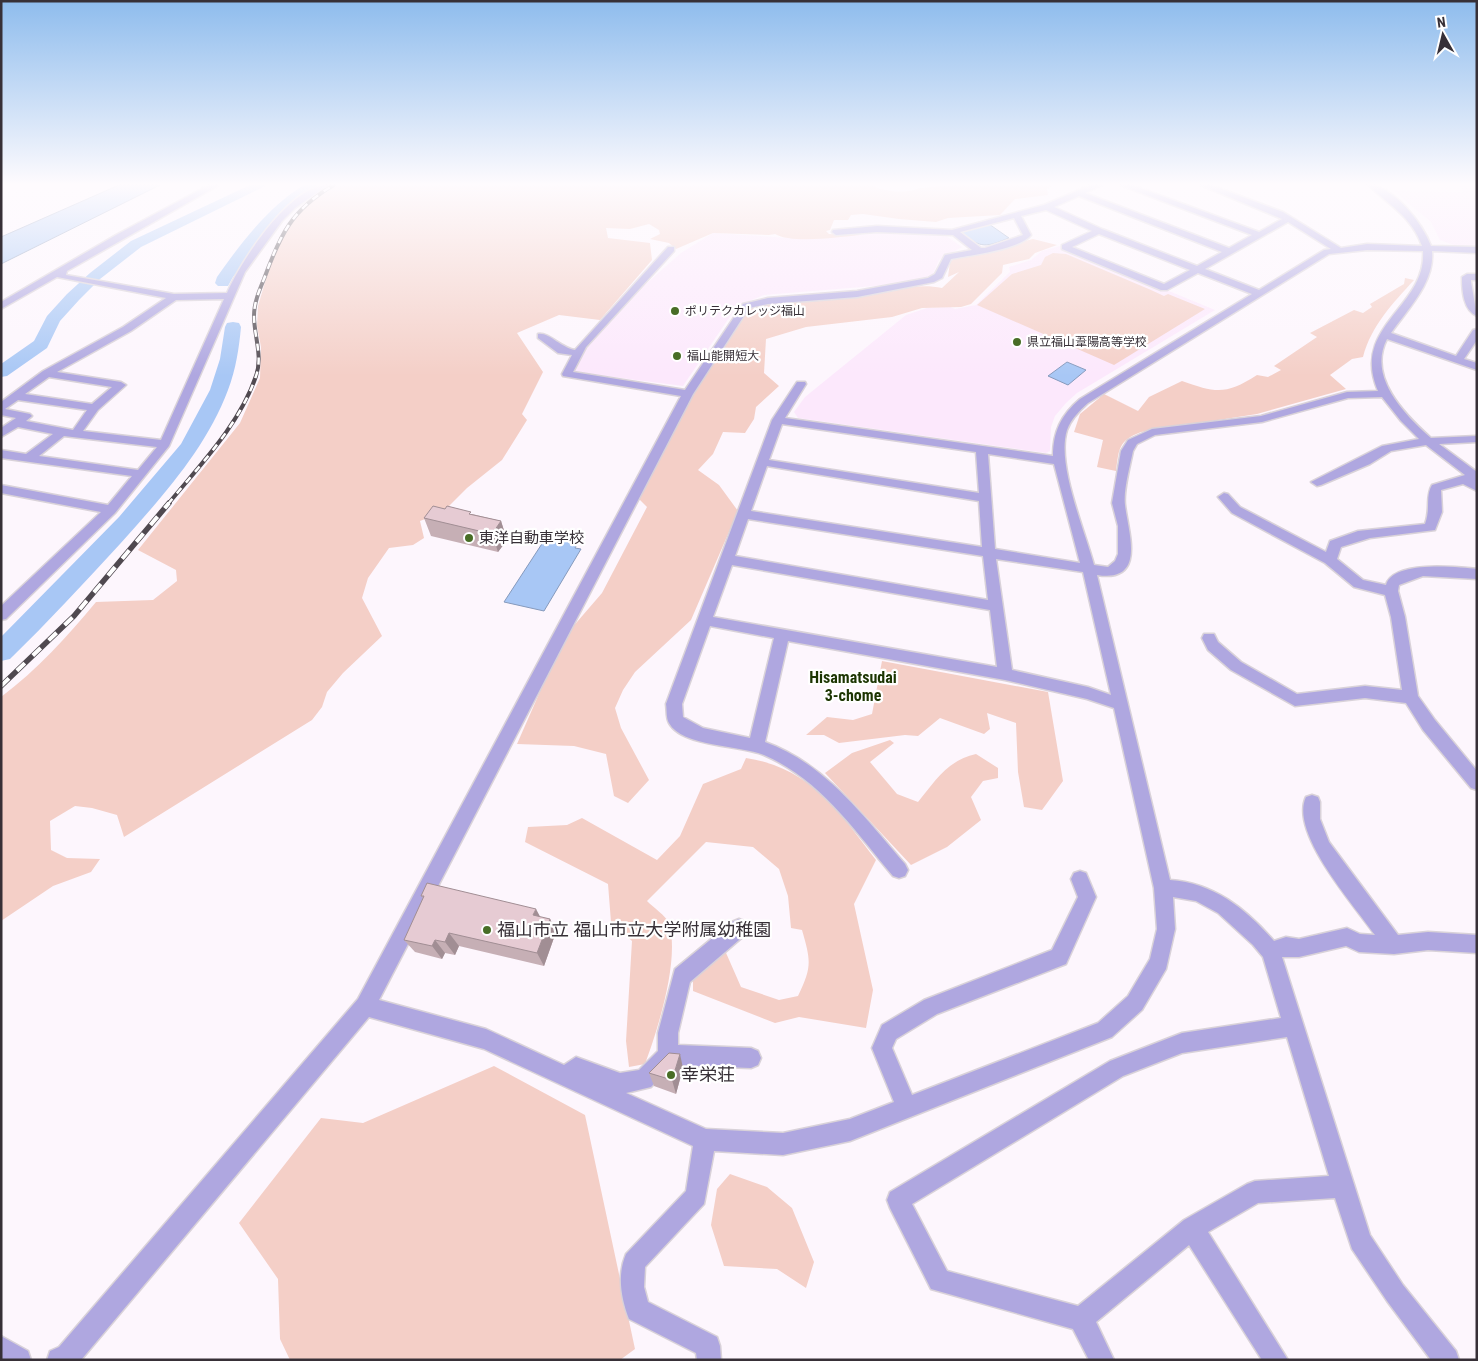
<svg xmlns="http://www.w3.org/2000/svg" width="1478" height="1361" font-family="'Roboto Condensed','Noto Sans JP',sans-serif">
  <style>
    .built { fill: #fce8fc }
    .green { fill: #f4cfc7 }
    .water { fill: #a8c7f5; stroke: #869abc }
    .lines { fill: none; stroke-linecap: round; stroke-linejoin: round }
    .river { fill: #a8c7f5; fill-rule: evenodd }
    .minor-casing { stroke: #d9d2d9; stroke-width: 3 }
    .minor { fill: #afa7e0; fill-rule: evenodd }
    .rail-far1-casing { stroke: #504950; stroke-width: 4 }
    .rail-casing { stroke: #504950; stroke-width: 5.5 }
    .rail-far1 { stroke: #fff; stroke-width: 2.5; stroke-dasharray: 7; stroke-linecap: butt }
    .rail { stroke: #fff; stroke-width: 4; stroke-dasharray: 11; stroke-linecap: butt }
    .wall { fill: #c6afb5 }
    .shaded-wall { fill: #a18e94 }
    .building { fill: #e6cbd3; stroke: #a18e94 }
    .poi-dot { fill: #486d26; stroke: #fff; stroke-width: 2 }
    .labels { text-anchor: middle; stroke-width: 4.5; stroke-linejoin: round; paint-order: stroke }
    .far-poi-label { font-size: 12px; fill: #373037; stroke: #fff; text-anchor: start }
    .poi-label { font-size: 15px; fill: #373037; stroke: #fff; text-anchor: start }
    .neighbourhood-label { font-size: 16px; font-weight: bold; fill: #1c3502; stroke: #fff }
    .near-poi-label { font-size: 18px; fill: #373037; stroke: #fff; text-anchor: start }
  </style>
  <rect width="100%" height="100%" fill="#fdf6fd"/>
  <!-- built -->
  <path class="built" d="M 1458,185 L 1477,185 L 1477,247 L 1459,247 L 1440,240 L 1431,222 L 1394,191 L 1464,192 Z
    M 901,232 L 945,235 L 962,247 L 939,260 L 932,276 L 928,278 L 899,284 L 764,295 L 737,306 L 683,386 L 574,372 L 585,349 L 630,298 L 681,253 L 713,233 L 804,239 Z
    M 1060,246 L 1215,310 L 1077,393 L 1066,403 L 1055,416 L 1051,427 L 1050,451 L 1046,453 L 798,418 L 794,412 L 805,397 L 906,315 L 927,308 L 950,307 L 955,309 L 976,305 L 1010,272 L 1009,267 L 1031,260 L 1042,251 Z"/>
  <!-- green -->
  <path class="green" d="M 338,185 L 872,185 C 882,192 908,194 919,188 L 957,185 L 1053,185 L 1047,189 L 1048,195 L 1015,199 L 1000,215 L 948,218 L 936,222 L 899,219 L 863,214 L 851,215 L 848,220 L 834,220 L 830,230 L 826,231 L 829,234 L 860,235 C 840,237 792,244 775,234 L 769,235 L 713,233 L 676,249 L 669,243 L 650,239 L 660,234 L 659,230 L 649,224 L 630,229 L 606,228 L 608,238 L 650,243 L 652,260 L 600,320 L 559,315 L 517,333 L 543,372 L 522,414 L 527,420 L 502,460 L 467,488 L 443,512 L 420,521 L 424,538 L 413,545 L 389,548 L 368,578 L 362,598 L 382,636 L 343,673 L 327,692 L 322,707 L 312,720 L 124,837 L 117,815 L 92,808 L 75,806 L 50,821 L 51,850 L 67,858 L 100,859 L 91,872 L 53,886 L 1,921 L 1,697 C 37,670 67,637 96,602 L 153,600 L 177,581 L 176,570 L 138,550 L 240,423 L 260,378 L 261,347 L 257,326 L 258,306 L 276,245 L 284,229 L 296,219 L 296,216 L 314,200 Z
    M 1033,239 L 1057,245 L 1035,253 L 1029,259 L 1003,265 L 1002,273 L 971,304 L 961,307 L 922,308 L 892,317 L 806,327 L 766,339 L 764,373 L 779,386 L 756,407 L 754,419 L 745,433 L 723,432 L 713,454 L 698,470 L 719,485 L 738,511 L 691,620 L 635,672 L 623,690 L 615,708 L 621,728 L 649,780 L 628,803 L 614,796 L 606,754 L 574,746 L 517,744 L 564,637 L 602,593 L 647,507 L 639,499 L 690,395 L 748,308 C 784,298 822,300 859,296 C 887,293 914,282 942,288 L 959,272 L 948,277 L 950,262 L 954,259 Z
    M 1053,253 L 1066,254 L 1151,290 L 1164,296 L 1168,294 L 1205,309 L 1114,365 L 977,305 L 1012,274 L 1041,265 L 1045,257 Z
    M 1405,278 L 1414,280 C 1393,303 1371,326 1363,357 L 1352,359 L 1330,375 L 1346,389 L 1257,414 L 1141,432 C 1118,441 1119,449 1116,471 L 1097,467 L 1103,440 L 1074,432 L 1080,414 L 1104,394 L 1138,411 L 1149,397 L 1182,381 C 1216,393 1226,395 1257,375 L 1268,377 L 1281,370 L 1274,366 L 1317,337 L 1310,333 L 1354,310 L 1363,313 L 1372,307 L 1370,304 L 1404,284 Z
    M 882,661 L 1048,692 L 1063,781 L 1042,810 L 1024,807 L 1018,772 L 1016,723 L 987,713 L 990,729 L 984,734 L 940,718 L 918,736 L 905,735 L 839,743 L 824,735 L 806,735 L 827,717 L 853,720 L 872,714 Z
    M 890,740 L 894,743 L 870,762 L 897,794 L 918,802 C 935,781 948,760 976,754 L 998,768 L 998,778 L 983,781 L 971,797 L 981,820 L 947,847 L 911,865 L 825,773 L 852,753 Z
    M 746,758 C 811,768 839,812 876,860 L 854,904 L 873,990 L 866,1028 L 799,1017 L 775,1023 L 693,991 L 693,969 L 723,946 L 741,987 L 779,1000 L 798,996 C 812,967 811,961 802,930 L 791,928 L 788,896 L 779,869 L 753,847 L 706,842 L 647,901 C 653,907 666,916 669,923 C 680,959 658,1029 645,1064 L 629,1067 L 626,1041 L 632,941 L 611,922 L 608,884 L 525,842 L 528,827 L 567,825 L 582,818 L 657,860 L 680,836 L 703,784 L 741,769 Z
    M 494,1066 L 585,1115 L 635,1349 L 620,1360 L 290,1360 L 280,1339 L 278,1279 L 239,1223 L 321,1118 L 363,1123 Z
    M 730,1174 L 767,1187 L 792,1208 L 814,1262 L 806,1288 L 777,1269 L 724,1266 L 711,1225 L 717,1189 Z"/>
  <!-- water -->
  <path class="water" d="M 119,185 L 160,185 L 1,264 L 1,237 Z
    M 989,224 L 1009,238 C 986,247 982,249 961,233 L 963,229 Z
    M 1067,362 L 1086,370 L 1068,385 L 1048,376 Z
    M 547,536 L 578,542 L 575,548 L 581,549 L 544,611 L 504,602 Z"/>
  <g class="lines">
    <!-- river -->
    <path class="river" d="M 250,185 L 267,185 L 141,247 L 100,279 L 79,300 L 60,321 L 47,348 L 7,376 L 1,377 L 1,364 L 34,341 L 47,316 L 67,294 L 90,273 L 131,241 Z
      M 304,185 L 319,185 L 280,217 L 233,277 L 228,286 L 218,286 L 215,283 L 217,277 C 241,243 268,207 304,185 Z
      M 233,322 L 239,323 L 241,327 C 239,348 236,369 228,390 C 206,449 161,498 120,544 C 84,583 48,622 10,659 L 1,661 L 1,637 L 119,517 L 181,444 L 210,390 L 220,359 L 225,327 L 227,323 Z"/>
    <defs>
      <path id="minor" d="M 209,185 L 219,185 L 67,271 L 66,275 L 174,294 L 227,293 C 241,261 290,185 328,185 L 295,208 L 282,221 L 245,272 L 169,446 L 115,513 L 6,619 L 1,620 L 1,606 L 101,512 L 1,493 L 1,485 L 108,505 L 132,476 L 1,458 L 1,450 L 26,454 L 53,434 L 18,427 L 1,437 L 1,428 L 16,418 L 1,415 L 1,402 L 43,371 L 123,327 L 166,298 L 57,277 L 1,309 L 1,302 L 116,235 ZM 224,299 L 161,440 L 83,431 L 98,410 L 126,385 L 121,382 L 57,372 L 131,331 L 176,300 ZM 49,377 L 112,387 L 92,404 L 25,394 ZM 18,400 L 87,410 L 73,430 L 26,421 L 32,416 L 30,414 L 5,409 ZM 64,436 L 157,447 L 138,470 L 39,456 Z
        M 1091,185 L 1102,185 L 1085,193 L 1229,248 L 1252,235 L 1120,185 L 1132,185 L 1259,232 L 1282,219 L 1200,185 L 1211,185 L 1283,212 L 1341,248 L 1367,244 L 1422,246 C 1412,217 1389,205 1368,185 C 1393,185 1423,224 1431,246 L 1477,247 L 1477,253 L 1432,251 C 1435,282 1408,309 1391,333 L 1456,356 L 1473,330 L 1477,329 L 1477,340 L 1464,359 L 1477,363 L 1477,370 L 1387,339 C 1367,377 1405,415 1431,438 L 1477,436 L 1477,442 L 1439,444 L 1477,472 L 1477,491 L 1463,484 L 1441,490 L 1442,512 L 1435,530 L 1370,538 L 1341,547 L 1337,559 L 1363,580 L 1386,585 C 1393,560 1457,567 1477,569 L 1477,579 L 1423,576 L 1399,585 L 1398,591 L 1405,617 L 1418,696 L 1435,720 L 1477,771 L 1477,790 L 1471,788 L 1423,730 L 1406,703 L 1365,698 L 1295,706 L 1231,670 L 1208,650 L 1202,638 L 1204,634 L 1214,634 L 1218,642 L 1241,662 L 1297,694 L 1365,686 L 1402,690 L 1391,617 L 1385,595 L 1354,587 L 1325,563 L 1232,513 L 1218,497 L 1224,493 L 1228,494 L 1240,507 L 1326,552 L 1330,541 L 1358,531 L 1425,524 C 1431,508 1425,497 1432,485 L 1465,475 L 1426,445 L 1391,451 L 1370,464 L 1321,485 L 1317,486 L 1311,482 L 1382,446 L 1419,439 L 1401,421 L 1382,397 L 1348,398 L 1262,422 L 1155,435 L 1137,444 L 1133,451 C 1130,466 1123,491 1125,505 C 1128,532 1147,583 1097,575 L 1170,880 C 1214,883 1246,909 1274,941 L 1286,937 L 1299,939 L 1347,928 L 1360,934 L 1375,935 C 1355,906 1289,833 1306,797 L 1312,795 L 1318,797 L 1320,802 L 1320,819 L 1329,842 L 1398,935 L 1428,932 L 1477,935 L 1477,953 L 1428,950 L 1394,954 L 1359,952 L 1346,946 L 1299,957 L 1282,957 L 1370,1235 L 1403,1285 L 1456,1351 L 1459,1360 L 1431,1360 L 1387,1301 L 1352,1249 L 1335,1198 L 1258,1203 L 1208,1232 L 1288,1360 L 1262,1360 L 1189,1245 L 1096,1322 L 1114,1360 L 1089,1360 L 1073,1329 L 931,1289 L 890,1208 L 887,1200 L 890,1192 L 1110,1061 L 1182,1033 L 1281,1018 L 1263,957 L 1253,945 L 1218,913 L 1196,901 L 1173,897 L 1175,929 L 1166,969 L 1142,1010 L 1112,1037 L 850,1141 L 783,1155 L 714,1151 L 704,1204 L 645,1267 L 644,1287 L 648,1302 L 717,1337 L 720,1346 L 721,1360 L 697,1360 L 696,1353 L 629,1319 C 621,1298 617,1275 626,1254 L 686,1191 L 693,1146 L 484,1049 L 369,1017 L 81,1360 L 47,1360 L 50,1351 L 59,1347 L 358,999 L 681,396 L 563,376 L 562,374 L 572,355 L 558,353 L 538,338 L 538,334 C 549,332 561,348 575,350 L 668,247 L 674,247 L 674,251 L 586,347 L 573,372 L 685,390 L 743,304 L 768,298 L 857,291 L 928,278 L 935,274 L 945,255 L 972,250 L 953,235 L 877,232 L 836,235 L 832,232 L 833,230 L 877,226 L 952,230 L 1044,205 ZM 1079,196 L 1222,252 L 1197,266 L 1102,229 L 1054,207 ZM 1046,210 L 1092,231 L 1062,245 L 1062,249 L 1161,290 L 1167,290 L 1198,273 L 1252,294 L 1080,399 C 1061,415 1053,432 1053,456 L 785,418 L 806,384 L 805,382 L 797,382 L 772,420 L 666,704 C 667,710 666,718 669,723 C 682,747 740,745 764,755 C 820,779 855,831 893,876 L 899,878 L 905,876 L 908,870 L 905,864 C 864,817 826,764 765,742 L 788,641 L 1005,680 L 1087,699 L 1114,708 L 1154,888 L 1157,929 L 1150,959 L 1128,996 L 1098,1023 L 912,1095 L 892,1048 L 896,1039 L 937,1014 L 1066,964 L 1096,897 L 1086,873 L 1080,871 L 1074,873 L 1071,879 L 1078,897 L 1052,950 L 924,1000 L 882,1025 L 872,1048 L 894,1102 L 850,1119 L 783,1133 L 706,1129 L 626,1093 L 651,1087 L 672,1065 L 751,1068 L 758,1065 L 761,1058 L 758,1051 L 751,1048 L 678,1045 L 678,1033 L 690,982 L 746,934 L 748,928 L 746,922 L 739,919 L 732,922 L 675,969 L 658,1033 L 658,1051 L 639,1070 L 620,1073 L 576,1057 L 564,1065 L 486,1029 L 379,1000 L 693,394 L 749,308 L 768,304 L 857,297 L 934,282 L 942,278 L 951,259 C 971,255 1019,250 1031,235 L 1021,216 ZM 1014,218 L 1023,235 L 985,248 L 981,248 L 960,232 ZM 1288,222 L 1331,249 L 1324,250 L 1259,290 L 1205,269 ZM 1099,234 L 1190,270 L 1164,284 L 1072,247 ZM 1367,250 L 1423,251 C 1427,307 1350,326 1378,391 L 1347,392 L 1261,416 L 1152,429 L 1128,440 L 1121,451 L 1112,503 L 1118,526 L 1118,554 L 1115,561 L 1108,567 L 1094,565 C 1085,531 1056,464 1067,430 C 1071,419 1079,411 1088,403 L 1329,254 ZM 782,424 L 976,452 L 979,493 L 769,460 ZM 988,454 L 1054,464 L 1080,563 L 995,549 ZM 767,466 L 979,501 L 982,547 L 751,511 ZM 748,519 L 983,556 L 988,600 L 735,556 ZM 996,559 L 1083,572 L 1111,695 L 1088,687 L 1012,670 ZM 732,565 L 990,610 L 997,667 L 713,617 ZM 710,626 L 774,638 L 750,738 L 703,728 L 683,717 L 682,704 ZM 1287,1037 L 1329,1176 L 1255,1181 L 1247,1184 L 1184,1220 L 1078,1306 L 947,1271 L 912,1204 L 1123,1076 L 1182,1053 Z
        M 1467,274 L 1477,274 L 1477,280 L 1471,280 L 1471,282 L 1477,316 C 1463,310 1462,290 1462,277 Z
        M 1,1336 L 28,1351 L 31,1360 L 1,1360 Z"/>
    </defs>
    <!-- minor casing -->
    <use href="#minor" class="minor-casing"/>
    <!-- minor -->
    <use href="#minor" class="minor"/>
    <defs>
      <path id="rail-far1" d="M 168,504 C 200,465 240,424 256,376 C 263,356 254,336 254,316 C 254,303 259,291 264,279 C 280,235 292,209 334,185"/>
      <path id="rail" d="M 1,686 L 74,616 L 169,503"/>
    </defs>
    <!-- rail-far1 casing -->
    <use href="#rail-far1" class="rail-far1-casing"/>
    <!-- rail casing -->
    <use href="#rail" class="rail-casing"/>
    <!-- rail-far1 -->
    <use href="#rail-far1" class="rail-far1"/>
    <!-- rail -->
    <use href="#rail" class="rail"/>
  </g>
  <!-- wall -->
  <path class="wall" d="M 472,514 L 501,521 L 507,540 L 498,552 L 431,536 L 424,518 Z
    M 421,896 L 550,919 L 556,932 L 544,966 L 459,946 L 455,955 L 445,953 L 442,959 L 415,952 L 404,940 L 423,898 Z
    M 683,1068 L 676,1094 L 654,1086 L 649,1073 Z"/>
  <!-- shaded-wall -->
  <path class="shaded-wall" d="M 501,521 L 507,540 L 498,552 L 492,534 Z
    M 536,909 L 543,922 L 533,915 Z
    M 550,919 L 556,932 L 544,966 L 537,953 Z
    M 449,933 L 459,946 L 455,955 L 445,942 Z
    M 435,940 L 445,953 L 442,959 L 432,946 Z
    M 680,1054 L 683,1068 L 676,1094 L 672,1080 Z"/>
  <!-- building -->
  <path class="building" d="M 433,506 L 445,509 L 447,506 L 471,512 L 469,514 L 501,521 L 492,534 L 424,518 Z
    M 427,883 L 536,909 L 533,915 L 550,919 L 537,953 L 449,933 L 445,942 L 435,940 L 432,946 L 404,940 L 424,896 L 421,896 Z
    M 669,1053 L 680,1054 L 672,1080 L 649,1073 Z"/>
  <!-- sky -->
  <linearGradient id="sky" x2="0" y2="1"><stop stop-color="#8ebced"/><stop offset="0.49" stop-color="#fefbfe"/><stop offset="1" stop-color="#fefbfe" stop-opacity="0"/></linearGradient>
  <rect width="1478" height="376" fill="url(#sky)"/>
  <!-- markers -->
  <g class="poi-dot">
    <circle cx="675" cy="311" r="5"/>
    <circle cx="1017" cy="342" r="5"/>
    <circle cx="677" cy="356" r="5"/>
    <circle cx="469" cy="538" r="5"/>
    <circle cx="487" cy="930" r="5"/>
    <circle cx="671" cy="1075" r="5"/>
  </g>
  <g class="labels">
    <!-- far-poi labels -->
    <g class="far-poi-label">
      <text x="685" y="315">ポリテクカレッジ福山</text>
      <text x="1027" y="346">県立福山葦陽高等学校</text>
      <text x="687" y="360">福山能開短大</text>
    </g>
    <!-- poi labels -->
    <g class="poi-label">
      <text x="479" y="543">東洋自動車学校</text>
    </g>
    <!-- neighbourhood labels -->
    <g class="neighbourhood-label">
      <text x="853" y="683">Hisamatsudai<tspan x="853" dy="18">3-chome</tspan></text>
    </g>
    <!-- near-poi labels -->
    <g class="near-poi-label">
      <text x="497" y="936">福山市立 福山市立大学附属幼稚園</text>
      <text x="681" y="1081">幸栄荘</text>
    </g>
  </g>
  <!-- border -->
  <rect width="1478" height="1361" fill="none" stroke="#373037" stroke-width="5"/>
  <!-- north arrow -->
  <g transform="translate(1443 35) rotate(352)" stroke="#ffffff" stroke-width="4" paint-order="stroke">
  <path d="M0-4L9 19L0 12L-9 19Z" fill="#373037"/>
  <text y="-8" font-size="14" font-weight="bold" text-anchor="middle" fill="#373037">N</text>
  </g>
</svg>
